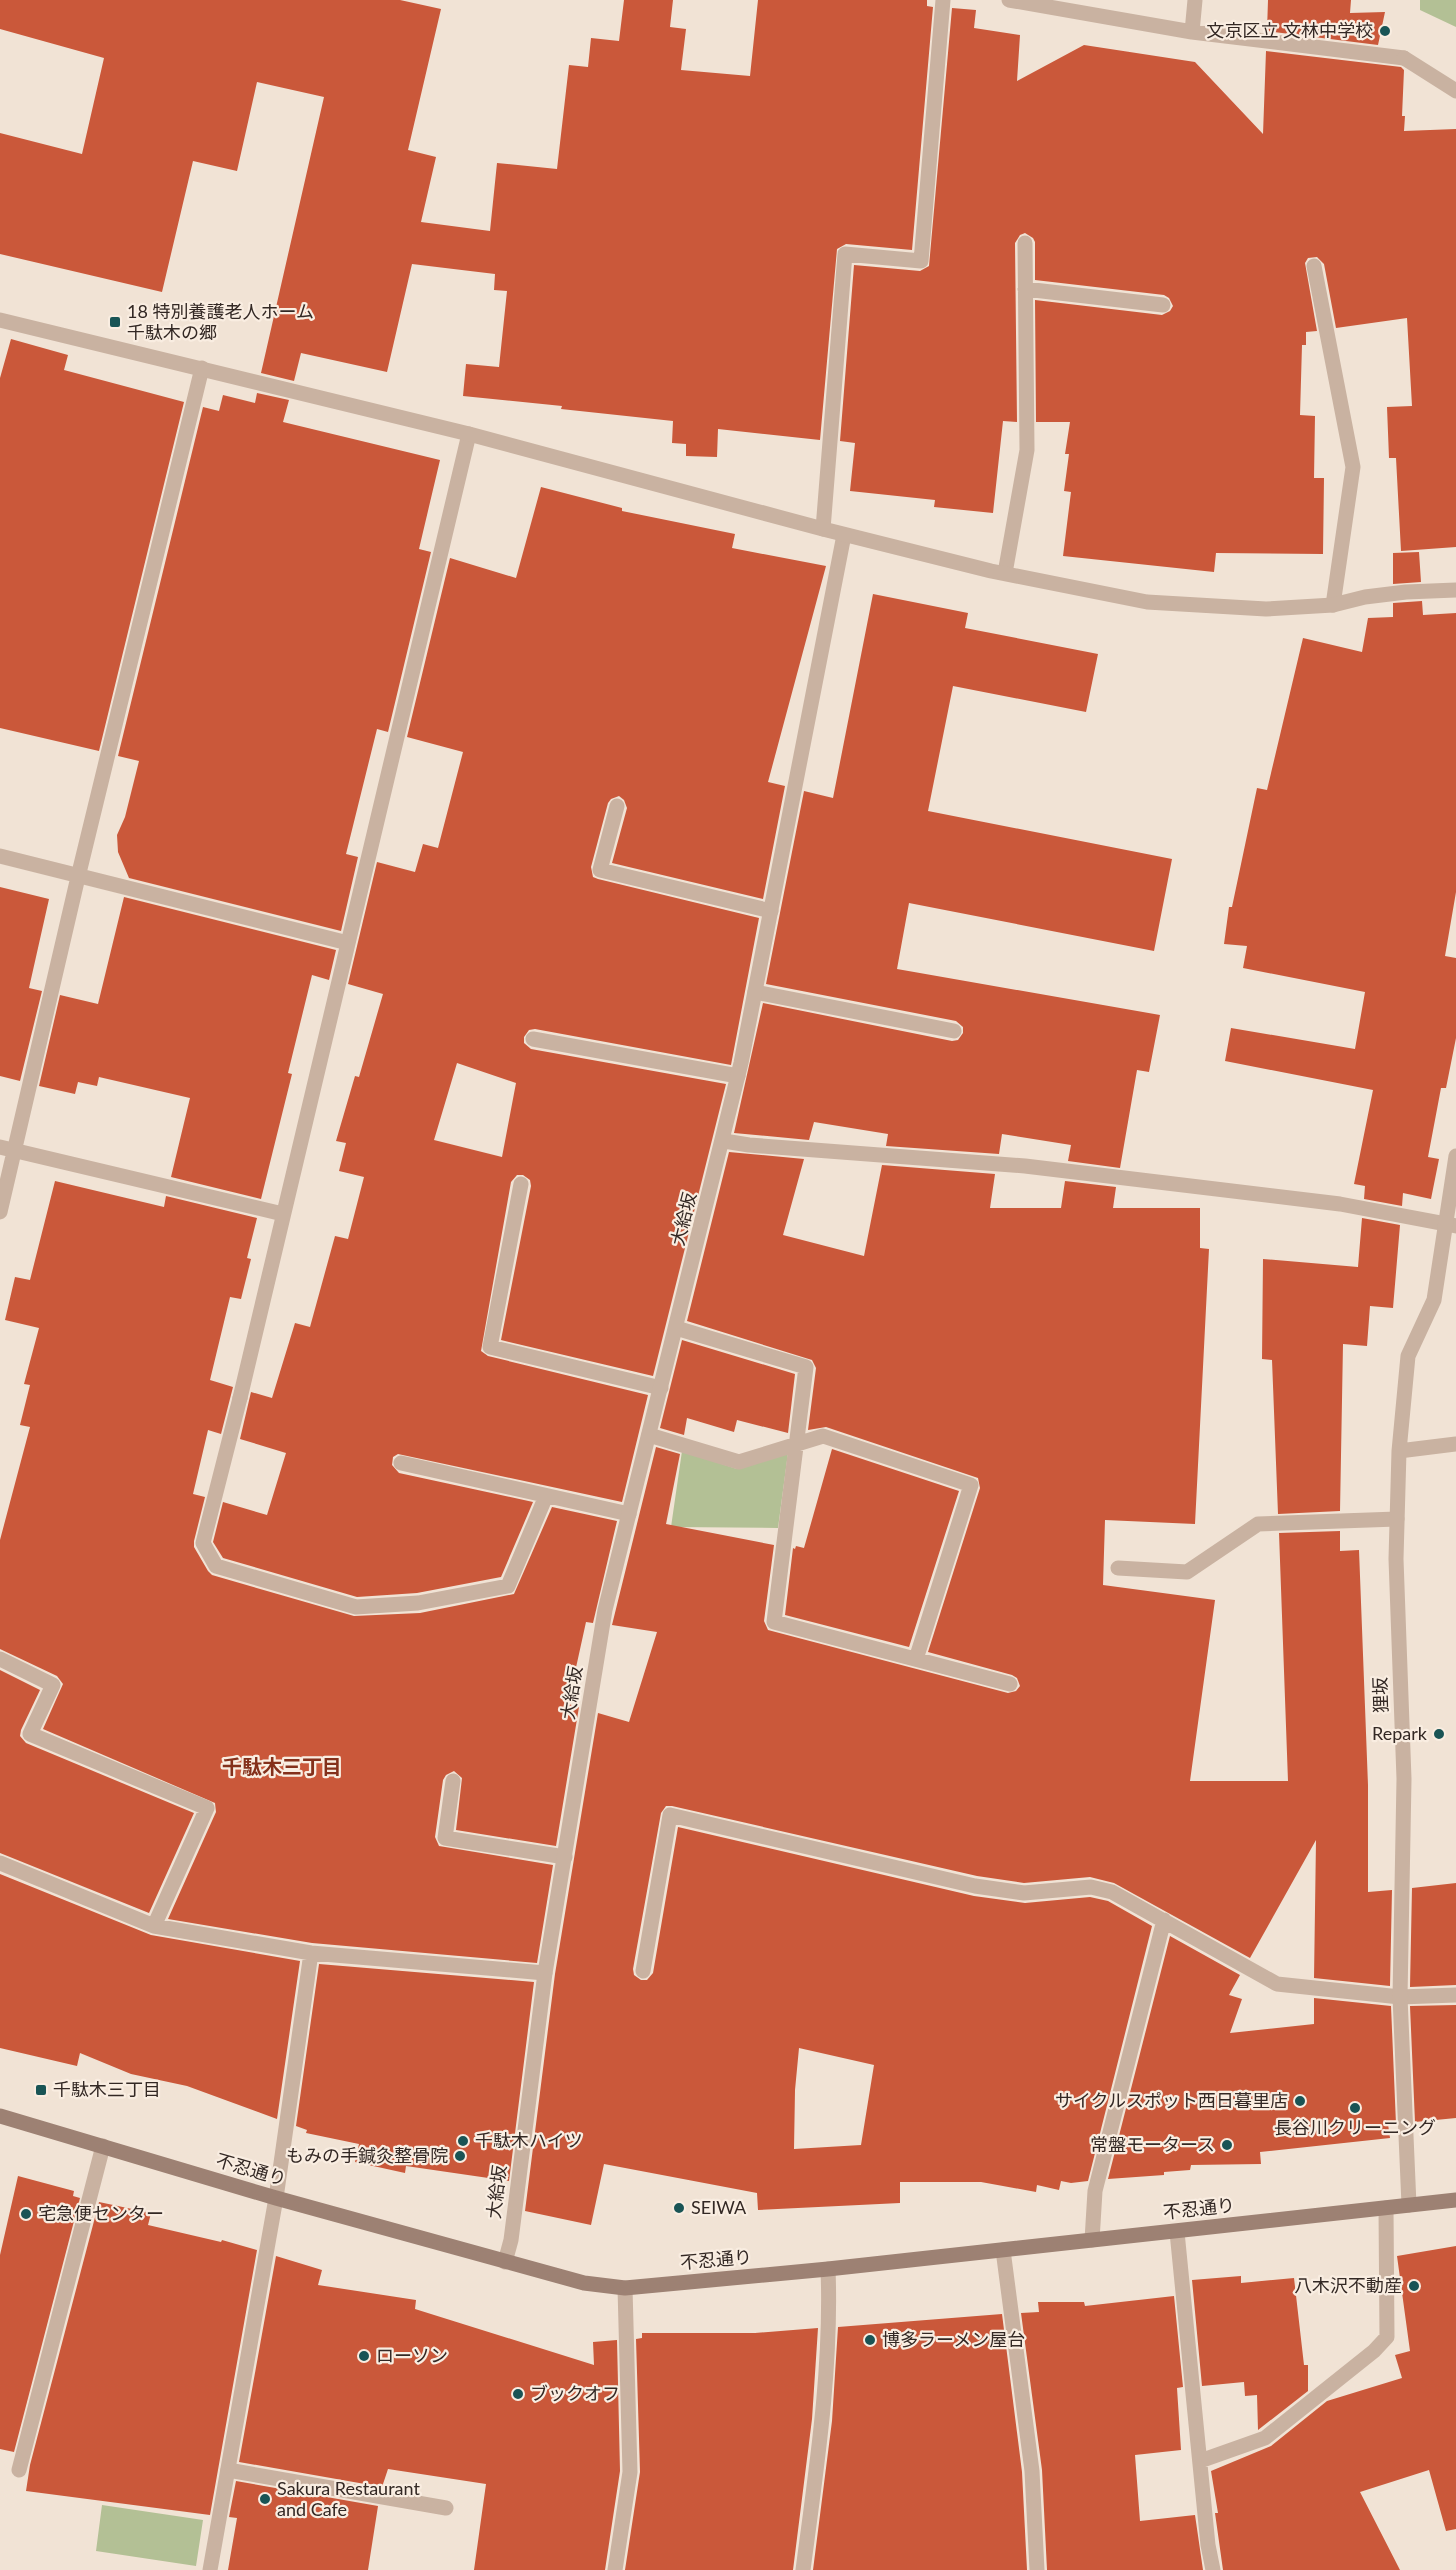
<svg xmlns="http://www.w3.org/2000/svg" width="1456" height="2570" font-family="Lato,'Noto Sans JP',sans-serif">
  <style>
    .green { fill: #b3c095 }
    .building { fill: #ca583a; fill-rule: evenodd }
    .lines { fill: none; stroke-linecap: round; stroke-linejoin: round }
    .service { stroke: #c9b2a1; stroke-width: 15 }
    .pedestrian { stroke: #c9b2a1; stroke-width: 15 }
    .minor { stroke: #c9b2a1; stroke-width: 15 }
    .tertiary { stroke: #c9b2a1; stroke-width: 15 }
    .secondary { stroke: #9d8173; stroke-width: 15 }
    .poi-dot { fill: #195455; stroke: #f9ede1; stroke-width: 2 }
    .labels { text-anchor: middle; stroke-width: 4.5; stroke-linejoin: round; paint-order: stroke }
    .poi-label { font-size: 18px; fill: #332824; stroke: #f9ede1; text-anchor: start }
    .street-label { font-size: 18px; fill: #332824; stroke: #f9ede1 }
    .neighbourhood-label { font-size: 20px; font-weight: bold; fill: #84301b; stroke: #f9ede1 }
  </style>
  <rect width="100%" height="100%" fill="#f1e3d5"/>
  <!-- green -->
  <path class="green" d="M 1420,0 L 1456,0 L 1456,27 L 1420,10 Z
    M 682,1451 L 737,1469 L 788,1453 L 778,1528 L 671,1527 Z
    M 102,2505 L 203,2520 L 196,2566 L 96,2551 Z"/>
  <!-- building -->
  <path class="building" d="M 0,0 L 400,0 L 441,9 L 408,150 L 436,157 L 421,222 L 490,231 L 497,163 L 557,169 L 569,65 L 588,67 L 591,38 L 619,41 L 624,0 L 673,0 L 670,27 L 686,29 L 681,70 L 750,76 L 758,0 L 927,0 L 927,6 L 933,7 L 912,250 L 846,244 L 837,249 L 820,440 L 718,429 L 717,457 L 686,456 L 686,444 L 672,443 L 673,421 L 561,409 L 562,406 L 463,396 L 466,364 L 499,367 L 507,291 L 494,290 L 495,274 L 412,264 L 387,372 L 301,353 L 294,381 L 261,373 L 324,97 L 257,82 L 237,171 L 193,161 L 162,292 L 0,254 L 0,133 L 82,154 L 104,58 L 0,29 Z
    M 1268,0 L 1351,0 L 1350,13 L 1385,12 L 1378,45 L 1267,31 Z
    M 952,8 L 976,10 L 974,28 L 1020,35 L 1017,81 L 1084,45 L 1195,62 L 1263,134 L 1266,51 L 1401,67 L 1404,70 L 1402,116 L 1405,116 L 1404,131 L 1456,129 L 1456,547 L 1401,551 L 1396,458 L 1389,458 L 1387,407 L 1412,406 L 1407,318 L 1336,328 L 1324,264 L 1317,257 L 1308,258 L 1305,263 L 1317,331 L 1306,332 L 1306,345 L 1302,345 L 1300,415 L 1315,416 L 1314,478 L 1324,478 L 1323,554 L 1216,553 L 1214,572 L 1063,556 L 1071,492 L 1064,491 L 1069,454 L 1065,454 L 1070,422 L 1036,422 L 1035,300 L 1162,315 L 1170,311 L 1173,306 L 1169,298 L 1164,295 L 1035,280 L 1035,242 L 1033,238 L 1025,233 L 1020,235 L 1015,243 L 1017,422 L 1003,421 L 993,513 L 934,507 L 935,500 L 850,491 L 855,443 L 840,441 L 854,265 L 920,271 L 929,266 Z
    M 11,339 L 68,355 L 64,370 L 184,402 L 99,751 L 0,728 L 0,378 Z
    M 257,393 L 289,400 L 283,422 L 440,460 L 419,549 L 431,552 L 388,732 L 377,729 L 346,854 L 358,857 L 341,931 L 129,878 L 118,852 L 117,835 L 125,817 L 139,761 L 118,756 L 203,407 L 219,411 L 223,395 L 255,403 Z
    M 541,487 L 622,508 L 622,511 L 735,534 L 732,548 L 826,566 L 768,782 L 785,786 L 763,899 L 612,863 L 627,808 L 624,800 L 619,796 L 611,799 L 608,803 L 591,867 L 593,877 L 598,879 L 759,918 L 731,1065 L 535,1029 L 529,1030 L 524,1037 L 524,1043 L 531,1049 L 726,1084 L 653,1376 L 501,1340 L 531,1186 L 530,1180 L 523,1175 L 517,1175 L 511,1182 L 481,1351 L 488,1356 L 648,1395 L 622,1502 L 398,1454 L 393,1457 L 392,1465 L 399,1473 L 533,1502 L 501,1577 L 417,1593 L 357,1597 L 223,1558 L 213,1542 L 223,1502 L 267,1515 L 286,1453 L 240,1439 L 251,1392 L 272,1398 L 295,1323 L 310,1327 L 335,1236 L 348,1239 L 364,1177 L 339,1171 L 346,1143 L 336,1141 L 355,1076 L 359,1077 L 383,994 L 348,984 L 377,862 L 415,872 L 423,844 L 438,848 L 463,752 L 407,737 L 450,558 L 516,578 ZM 457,1063 L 516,1083 L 502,1157 L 434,1140 Z
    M 1419,552 L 1421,582 L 1393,584 L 1393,553 Z
    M 873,594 L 968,613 L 965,628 L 1098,654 L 1086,712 L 953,686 L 928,811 L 1172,859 L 1154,951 L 909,903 L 897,969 L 1160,1015 L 1149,1072 L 1137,1070 L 1120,1168 L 1068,1161 L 1071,1145 L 1002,1134 L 999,1154 L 886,1146 L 888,1134 L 814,1122 L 809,1140 L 734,1133 L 763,1003 L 952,1041 L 958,1040 L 963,1033 L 963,1027 L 956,1021 L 766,984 L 804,791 L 833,798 Z
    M 1422,601 L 1423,615 L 1456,613 L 1456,892 L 1445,956 L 1456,958 L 1456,1038 L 1446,1088 L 1441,1088 L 1428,1157 L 1439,1159 L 1431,1199 L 1403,1193 L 1402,1206 L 1364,1199 L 1365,1186 L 1354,1184 L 1373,1090 L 1225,1061 L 1231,1028 L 1355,1049 L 1365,992 L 1243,968 L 1247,946 L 1224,944 L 1229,907 L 1232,907 L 1257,788 L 1267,790 L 1303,638 L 1362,652 L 1368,618 L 1393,617 L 1393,603 Z
    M 0,887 L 49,899 L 29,988 L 42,991 L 20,1081 L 0,1076 Z
    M 124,897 L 336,950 L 329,980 L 312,975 L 288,1073 L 292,1074 L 261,1199 L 171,1177 L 190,1098 L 99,1077 L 97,1086 L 78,1082 L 75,1094 L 39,1086 L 60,995 L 98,1004 Z
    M 729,1152 L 804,1159 L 783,1235 L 864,1256 L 882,1165 L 995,1174 L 990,1208 L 1061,1208 L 1065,1181 L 1116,1187 L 1113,1208 L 1200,1208 L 1200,1248 L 1209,1249 L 1195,1524 L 1105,1520 L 1103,1585 L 1215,1600 L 1190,1781 L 1288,1781 L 1279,1533 L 1340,1531 L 1340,1551 L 1359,1550 L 1368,1785 L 1368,1892 L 1392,1890 L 1390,1986 L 1314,1978 L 1316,1840 L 1250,1958 L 1114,1883 L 1090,1877 L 1024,1883 L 977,1876 L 672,1806 L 666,1806 L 661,1813 L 633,1969 L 634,1975 L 641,1980 L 647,1980 L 653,1973 L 678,1827 L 974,1896 L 1025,1903 L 1090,1897 L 1108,1901 L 1152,1926 L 1088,2181 L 1071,2183 L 1061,2181 L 1059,2190 L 1037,2185 L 1036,2192 L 981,2182 L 900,2182 L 900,2203 L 758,2210 L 757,2193 L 604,2164 L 591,2225 L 525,2211 L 555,1974 L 598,1713 L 629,1722 L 657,1632 L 612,1625 L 656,1447 L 680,1454 L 666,1524 L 774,1545 L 764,1621 L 768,1630 L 1008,1693 L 1016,1691 L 1020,1686 L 1017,1678 L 1012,1675 L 928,1652 L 980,1488 L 978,1478 L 826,1427 L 808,1430 L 816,1368 L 812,1360 L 687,1321 ZM 799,2048 L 874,2065 L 861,2145 L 794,2149 L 795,2090 Z
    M 55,1181 L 164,1207 L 166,1196 L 257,1218 L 247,1258 L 251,1259 L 241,1299 L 230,1297 L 210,1380 L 233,1387 L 221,1434 L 208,1430 L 193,1494 L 205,1497 L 194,1541 L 194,1547 L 208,1571 L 212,1575 L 354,1616 L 420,1613 L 514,1594 L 552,1507 L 617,1521 L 593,1623 L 586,1622 L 568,1704 L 579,1707 L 556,1846 L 456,1830 L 462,1778 L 454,1771 L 446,1775 L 443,1780 L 435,1837 L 439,1846 L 553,1865 L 537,1963 L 312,1943 L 168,1919 L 216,1812 L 215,1803 L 43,1729 L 63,1684 L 57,1676 L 0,1649 L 0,1540 L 30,1427 L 20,1425 L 30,1385 L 24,1384 L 39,1328 L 5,1320 L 15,1277 L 30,1280 Z
    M 1362,1218 L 1400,1225 L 1393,1308 L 1370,1306 L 1367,1346 L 1343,1344 L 1340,1511 L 1278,1514 L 1272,1360 L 1262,1359 L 1263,1259 L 1358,1267 Z
    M 682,1340 L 795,1374 L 788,1433 L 737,1420 L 734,1432 L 687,1418 L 684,1435 L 660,1428 Z
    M 832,1449 L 959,1491 L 909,1647 L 785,1615 L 793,1548 L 795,1549 L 796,1546 L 804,1548 Z
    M 0,1670 L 40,1690 L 21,1730 L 20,1736 L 26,1743 L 194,1813 L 149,1913 L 0,1853 Z
    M 0,1874 L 151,1935 L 300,1961 L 277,2119 L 187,2086 L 131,2074 L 80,2053 L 77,2066 L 0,2048 Z
    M 1456,1883 L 1456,1985 L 1410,1987 L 1412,1888 Z
    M 1170,1936 L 1240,1975 L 1229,1995 L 1242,1999 L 1230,2033 L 1314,2024 L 1314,1998 L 1391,2006 L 1396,2124 L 1388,2124 L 1390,2138 L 1260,2152 L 1261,2164 L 1191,2165 L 1190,2170 L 1164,2172 L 1164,2175 L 1108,2179 Z
    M 319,1964 L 534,1982 L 509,2181 L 406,2166 L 405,2173 L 355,2162 L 359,2144 L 306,2133 L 307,2130 L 296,2126 Z
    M 1456,2005 L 1456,2118 L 1415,2122 L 1410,2006 Z
    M 18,2176 L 74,2191 L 73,2196 L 80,2198 L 14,2452 L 0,2449 L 0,2255 Z
    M 99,2202 L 151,2213 L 148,2225 L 221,2242 L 222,2240 L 257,2250 L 210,2515 L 26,2491 L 30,2465 Z
    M 1456,2246 L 1456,2529 L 1446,2531 L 1429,2470 L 1360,2492 L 1400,2570 L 1223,2570 L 1215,2513 L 1218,2513 L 1211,2471 L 1271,2446 L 1327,2401 L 1402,2378 L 1395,2355 L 1410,2351 L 1397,2256 Z
    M 276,2256 L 322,2270 L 318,2285 L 416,2300 L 415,2309 L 594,2365 L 593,2342 L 617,2340 L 620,2471 L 605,2570 L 474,2570 L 486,2484 L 388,2469 L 382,2487 L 239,2462 Z
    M 1241,2276 L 1241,2283 L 1294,2278 L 1304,2365 L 1308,2365 L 1308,2391 L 1258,2430 L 1257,2395 L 1245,2396 L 1244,2382 L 1202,2386 L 1192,2280 Z
    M 1174,2296 L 1183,2387 L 1177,2388 L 1181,2450 L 1135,2455 L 1140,2521 L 1195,2515 L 1203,2570 L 1047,2570 L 1042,2470 L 1021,2313 L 1039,2312 L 1038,2302 L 1084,2302 L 1085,2306 Z
    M 1002,2314 L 1022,2472 L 1027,2570 L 813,2570 L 832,2421 L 838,2327 Z
    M 818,2328 L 812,2419 L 793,2570 L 625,2570 L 640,2472 L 636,2339 L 642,2338 L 642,2333 L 755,2333 Z
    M 236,2481 L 378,2506 L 368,2570 L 228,2570 L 237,2518 L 229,2517 Z"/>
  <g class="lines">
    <!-- service -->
    <path class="service" d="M 1009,0 L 1192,32 L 1404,58
      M 1192,32 L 1195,0
      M 1314,266 L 1353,467 L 1333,605
      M 1025,289 L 1163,305
      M 823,529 L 845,254 L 921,261 L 943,0
      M 1005,573 L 1027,450 L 1025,243
      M 617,806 L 600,870 L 771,911
      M 755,992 L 954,1031
      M 533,1039 L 738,1076
      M 724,1141 L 749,1145 L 1025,1166 L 1340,1204 L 1456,1226
      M 521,1184 L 490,1347 L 661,1388
      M 676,1328 L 806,1367 L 774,1622 L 1010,1684
      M 240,1398 L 203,1543 L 216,1566 L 356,1607 L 418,1603 L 508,1586 L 546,1496
      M 649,1435 L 739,1462 L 823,1436 L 971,1485 L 916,1659
      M 401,1463 L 629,1514
      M 1118,1568 L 1187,1572 L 1258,1524 L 1397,1519
      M 0,1659 L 53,1685 L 30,1734 L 207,1808 L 154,1926
      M 453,1781 L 445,1838 L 565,1857
      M 0,1863 L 154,1926 L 311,1953 L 545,1973
      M 643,1971 L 670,1815 L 975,1886 L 1024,1893 L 1091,1887 L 1112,1892 L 1277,1984 L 1400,1997 L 1456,1995
      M 276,2198 L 311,1953
      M 1177,2232 L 1208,2545 L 1213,2570
      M 1092,2240 L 1095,2191 L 1164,1920
      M 1003,2250 L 1032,2471 L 1037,2570
      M 1200,2461 L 1265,2438 L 1374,2351 L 1387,2337 L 1386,2208
      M 19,2470 L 103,2146
      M 228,2470 L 446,2508
      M 803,2570 C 816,2471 832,2369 828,2269"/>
    <!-- pedestrian -->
    <path class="pedestrian" d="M 615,2570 L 630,2472 L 625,2288"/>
    <!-- minor -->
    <path class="minor" d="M 1404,58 L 1456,91
      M 0,856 L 348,943
      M 0,1147 L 283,1214
      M 0,1212 L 78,877 L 202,368
      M 240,1398 L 469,434
      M 1399,1451 L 1456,1444
      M 1409,2205 L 1400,1997 L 1404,1779 L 1396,1559 L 1399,1451 L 1408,1356 L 1434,1300 L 1456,1156
      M 505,2262 L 511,2240 L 545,1973 L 605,1610 L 741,1063 L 844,535
      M 210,2570 L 276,2198"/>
    <!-- tertiary -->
    <path class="tertiary" d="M 0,320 L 469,434 L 823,529 L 991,571 L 1147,602 L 1266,609 L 1333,605 L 1365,597 L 1406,592 L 1456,590"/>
    <!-- secondary -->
    <path class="secondary" d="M 0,2116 L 276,2198 L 584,2283 L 625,2288 L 828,2269 L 1456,2200"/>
  </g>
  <!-- markers -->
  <g class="poi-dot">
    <circle cx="1385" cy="31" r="6"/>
    <rect x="109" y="316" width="12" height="12" rx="3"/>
    <circle cx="1439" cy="1734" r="6"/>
    <rect x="35" y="2084" width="12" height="12" rx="3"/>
    <circle cx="1300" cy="2101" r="6"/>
    <circle cx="1355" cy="2108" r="6"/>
    <circle cx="463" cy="2141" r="6"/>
    <circle cx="1227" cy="2145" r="6"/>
    <circle cx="460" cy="2156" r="6"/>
    <circle cx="679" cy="2208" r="6"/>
    <circle cx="26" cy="2214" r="6"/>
    <circle cx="1414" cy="2286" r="6"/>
    <circle cx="870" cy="2340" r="6"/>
    <circle cx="364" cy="2356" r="6"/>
    <circle cx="518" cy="2394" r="6"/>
    <circle cx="265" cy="2499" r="6"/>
  </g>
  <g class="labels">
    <!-- poi labels -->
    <g class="poi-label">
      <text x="1373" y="37" text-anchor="end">文京区立 文林中学校</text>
      <text x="127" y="318">18 特別養護老人ホーム<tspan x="127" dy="21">千駄木の郷</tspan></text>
      <text x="1427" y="1740" text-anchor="end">Repark</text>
      <text x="53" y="2096">千駄木三丁目</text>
      <text x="1288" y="2107" text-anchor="end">サイクルスポット西日暮里店</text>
      <text x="1355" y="2134" text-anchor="middle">長谷川クリーニング</text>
      <text x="475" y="2147">千駄木ハイツ</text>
      <text x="1215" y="2151" text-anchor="end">常盤モータース</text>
      <text x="448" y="2162" text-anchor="end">もみの手鍼灸整骨院</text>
      <text x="691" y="2214">SEIWA</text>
      <text x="38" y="2220">宅急便センター</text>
      <text x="1402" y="2292" text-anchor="end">八木沢不動産</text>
      <text x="882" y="2346">博多ラーメン屋台</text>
      <text x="376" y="2362">ローソン</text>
      <text x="530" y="2400">ブックオフ</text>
      <text x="277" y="2495">Sakura Restaurant<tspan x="277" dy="21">and Cafe</tspan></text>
    </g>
    <!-- street labels -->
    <g class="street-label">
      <text transform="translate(684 1219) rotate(-76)" y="6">大給坂</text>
      <text transform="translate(572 1693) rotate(-81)" y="6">大給坂</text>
      <text transform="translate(1381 1695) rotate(-92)" y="6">狸坂</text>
      <text transform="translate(251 2170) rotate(16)" y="6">不忍通り</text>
      <text transform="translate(497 2192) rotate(-83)" y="6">大給坂</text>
      <text transform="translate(1199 2209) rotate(-6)" y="6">不忍通り</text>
      <text transform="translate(716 2260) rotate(-5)" y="6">不忍通り</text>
    </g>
    <!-- neighbourhood labels -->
    <g class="neighbourhood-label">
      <text x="282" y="1774">千駄木三丁目</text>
    </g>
  </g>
</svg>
